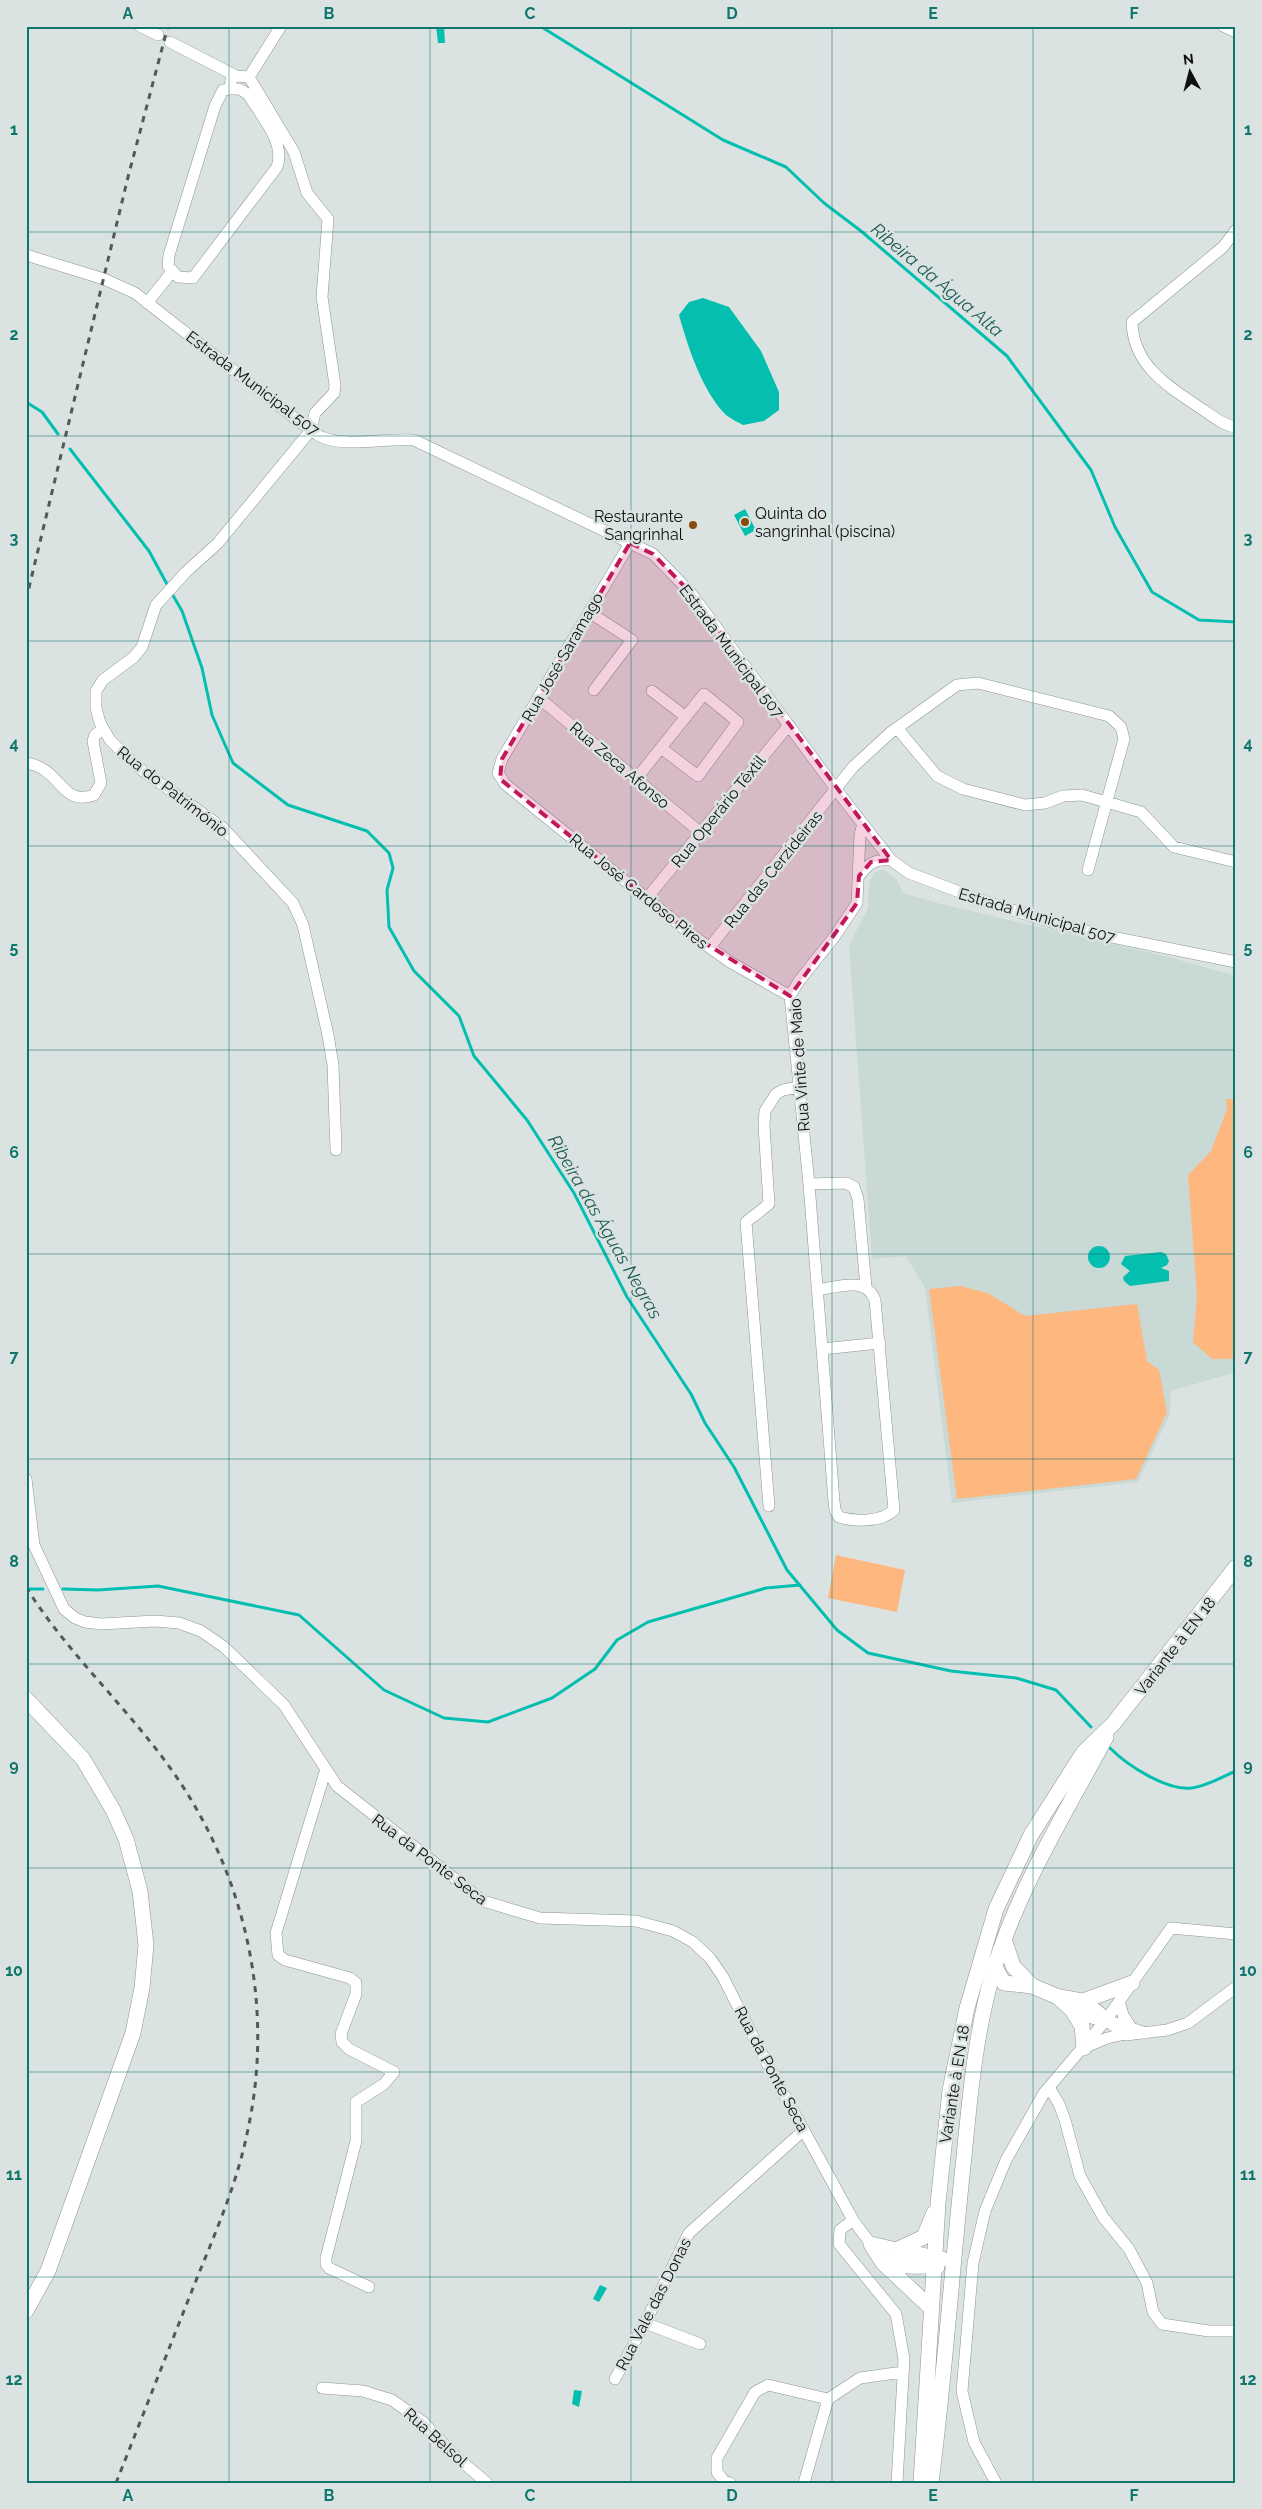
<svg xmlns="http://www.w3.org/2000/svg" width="1262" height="2509" font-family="Raleway,sans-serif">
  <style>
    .built { fill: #c8d9d6 }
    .green { fill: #feb77f }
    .water { fill: #04bfaf }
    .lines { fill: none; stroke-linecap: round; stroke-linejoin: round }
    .stream { stroke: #04bfaf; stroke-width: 3 }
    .minor-casing { stroke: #8d9594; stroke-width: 12 }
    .major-casing { stroke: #8d9594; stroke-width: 16 }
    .minor { stroke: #fff; stroke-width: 11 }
    .major { stroke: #fff; stroke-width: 15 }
    .rail { stroke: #545958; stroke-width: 3; stroke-dasharray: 6 6; stroke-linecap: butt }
    .marked { fill: #c2185b; fill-opacity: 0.2; stroke: #c2185b; stroke-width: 4; stroke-dasharray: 10 6; stroke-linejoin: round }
    .grid { fill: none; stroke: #0f766e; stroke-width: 1; stroke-opacity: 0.55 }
    .poi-dot { fill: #894c0d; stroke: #dbe3e2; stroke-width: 2 }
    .labels { text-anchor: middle; stroke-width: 5; stroke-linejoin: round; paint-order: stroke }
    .street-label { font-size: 16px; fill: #0d100f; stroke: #dbe3e2 }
    .poi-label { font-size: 16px; fill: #0d100f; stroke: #dbe3e2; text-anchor: start }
    .water-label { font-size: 18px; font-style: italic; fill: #215d56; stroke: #dbe3e2 }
    .neatline { fill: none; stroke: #0f766e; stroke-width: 2 }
    .grid-label { font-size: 16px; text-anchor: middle; font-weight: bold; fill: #0f766e }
  </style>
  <rect width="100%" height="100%" fill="#dbe3e2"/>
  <!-- built -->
  <path class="built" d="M 883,869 L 897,880 L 903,893 L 941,904 L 1165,956 L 1236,976 L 1236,1372 L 1171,1391 L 1170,1414 L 1138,1482 L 952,1503 L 925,1288 L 906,1256 L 872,1259 L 849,945 L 868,908 L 869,883 L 874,873 Z"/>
  <!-- green -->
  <path class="green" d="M 1226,1099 L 1236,1099 L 1236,1359 L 1212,1359 L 1193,1342 L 1197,1296 L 1188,1175 L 1211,1151 L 1227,1109 Z
    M 960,1286 L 988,1293 L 1025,1316 L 1137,1304 L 1147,1361 L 1159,1370 L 1167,1412 L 1136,1479 L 957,1499 L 929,1289 Z
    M 836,1555 L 905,1570 L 897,1612 L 828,1598 Z"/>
  <!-- water -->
  <path class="water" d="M 436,26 L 444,26 L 445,43 L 438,43 Z
    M 703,298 L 729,307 L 761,351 L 779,392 L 779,410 L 764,421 L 743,425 C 738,422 731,419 726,415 C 702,391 688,347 679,315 L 689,302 Z
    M 745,509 L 756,530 L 745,536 L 734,515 Z
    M1088 1257a11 11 0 1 1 22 0a11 11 0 1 1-22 0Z
    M 1161,1252 L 1166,1254 L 1169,1261 L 1167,1265 L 1161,1268 L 1169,1271 L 1169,1281 L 1130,1286 L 1124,1281 L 1123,1277 L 1130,1271 L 1121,1264 L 1125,1256 Z
    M 600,2285 L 607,2288 L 599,2302 L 593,2299 Z
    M 574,2390 L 582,2391 L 579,2407 L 572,2404 Z"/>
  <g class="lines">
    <!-- stream -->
    <path class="stream" d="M 540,26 L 723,140 L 786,167 L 824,203 L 861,231 L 1007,356 L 1091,470 L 1115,527 L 1152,592 L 1199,620 L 1236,622
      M 26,402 L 42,412 L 58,434
      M 70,449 L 149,551 L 168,586
      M 171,592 L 182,611 L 202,668 L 212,715 L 233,763 L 288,805 L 367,831 L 389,853 L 393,868 L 387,890 L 389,927 L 414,971 L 459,1016 L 474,1056 L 527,1120 L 574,1193 L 627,1297 L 691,1394 L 705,1423 L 734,1467 L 787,1570 L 837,1630 L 868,1653 L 951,1671 L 1016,1678 L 1056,1690 L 1091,1727
      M 26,1589 L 43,1589
      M 63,1589 L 98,1590 L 158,1586 L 299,1615 L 384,1690 L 444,1718 L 488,1722 L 552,1698 L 595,1669 L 617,1640 L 648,1622 L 766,1588 L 800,1585
      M 1110,1748 C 1128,1766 1167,1791 1192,1788 C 1207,1786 1222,1777 1236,1771"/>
    <defs>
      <path id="minor" d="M 140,26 L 158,35
        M 1223,26 L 1236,32
        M 170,42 L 236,76
        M 249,77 L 281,26
        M 230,89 L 231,80 L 236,76 L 249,77 L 294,152 L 307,193 L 328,219 L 322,297 L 335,385 L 334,393 L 315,413 L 311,430 L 218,543 L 186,572 L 156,605 L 142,647 L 134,657 L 103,680 L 96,691 L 96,708 L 100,723 L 110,740 L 124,754 L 143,771 L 223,828 L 293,903 L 303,925 L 328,1035 L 333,1065 L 336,1150
        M 230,89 L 239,89 L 248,94 C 260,115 286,142 277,167 L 193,278 L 178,277 L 168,266 L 169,255 L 215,106 L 223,90 Z
        M 1236,230 L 1223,247 L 1132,322 C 1133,366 1169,387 1202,409 C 1211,415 1224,426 1236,427
        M 26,255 L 104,279 L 135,293 L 301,423 C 308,428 316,435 324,438 C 349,447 387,438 414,440 L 653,554 L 691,593 L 838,792 L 891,860 L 909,873 L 978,899 L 1047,921 L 1102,935 L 1236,962
        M 147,303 L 171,273
        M 630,543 L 502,759 L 498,773 L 505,784 L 692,935 L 730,962 L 790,996
        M 589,612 L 632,640 L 594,690
        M 652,691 L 686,717
        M 539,698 L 701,833
        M 897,728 L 937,776 L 963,789 L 1025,805 L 1045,803 L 1063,796 L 1082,795 L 1141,812 L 1174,847 L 1236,862
        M 26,763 C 62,768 60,807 94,795 L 101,783 L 93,741 L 95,735 L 103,729
        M 636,779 L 704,694 L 738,722 L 698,776 L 661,748
        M 859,876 C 869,863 875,859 891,860
        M 647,898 L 789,725
        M 710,947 L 853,767 L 890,733 L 957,685 L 978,683 L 1109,716 L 1121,727 L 1124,739 L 1088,870
        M 809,1184 L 790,996 L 799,981 L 835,936 L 857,903 L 860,834 L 863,824
        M 817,1290 C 838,1287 866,1276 875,1300 L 894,1510 C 882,1522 855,1522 839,1517 L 835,1510 L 834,1501 L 809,1184 L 846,1183 L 854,1187 L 858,1199 L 866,1287
        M 822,1349 L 880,1343
        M 26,1479 L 34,1545 L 64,1609 L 75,1618 L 85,1622 L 101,1624 L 155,1621 L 179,1623 L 201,1631 L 224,1647 L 284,1705 L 337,1786 L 483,1901 L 540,1918 L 636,1921 L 673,1931 L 693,1942 L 710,1958 L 723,1977 L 763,2056 L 853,2220 L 871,2244
        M 769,1506 L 746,1222 L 769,1204 L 764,1125 L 765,1111 L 776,1094 L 783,1090 L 799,1087
        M 326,1769 L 276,1933 L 278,1955 L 285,1960 L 350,1978 L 356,1983 L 356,1994 L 341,2034 L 342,2042 L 349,2049 L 394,2072 L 384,2084 L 356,2102 L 356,2141 L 326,2258 L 326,2264 L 329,2268 L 369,2287
        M 1119,2001 L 1123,2015 L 1130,2026
        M 1106,2020 L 1126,2035 L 1167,2030 L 1188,2023 L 1236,1987
        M 1112,2022 L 1146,2033
        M 1086,2047 L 1107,2038 L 1125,2034
        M 1049,2087 L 1059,2104 L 1065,2120 L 1080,2176 L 1103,2217 L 1129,2249 L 1147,2283 L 1153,2312 L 1162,2324 L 1209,2331 L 1236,2331
        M 853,2220 L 840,2230 L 839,2244 L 896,2314 L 904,2359 L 897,2483
        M 645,2323 L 700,2344
        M 615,2379 L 645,2323 L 689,2233 L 804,2130
        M 322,2388 L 363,2391 L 392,2400 L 423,2422 L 454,2455 L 487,2483
        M 730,2483 L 724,2481 L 717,2472 L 717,2458 L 755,2392 L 768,2385 L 828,2399
        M 804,2483 L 828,2399 L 860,2378 L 903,2372
        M 996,2483 L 974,2442 L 962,2391 L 973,2263 L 985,2211 L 1006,2160 L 1044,2093 L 1106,2020 L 1171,1928 L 1236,1934"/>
      <path id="major" d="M 26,1699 L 83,1759 L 113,1810 L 126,1839 L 140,1891 L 146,1945 L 142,1988 L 133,2033 L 48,2271 L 26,2311
        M 1005,1942 L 1013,1966 L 1032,1986
        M 993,1964 L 1004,1983 L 1032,1986 L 1056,1996 L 1083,2001 L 1106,2020
        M 1058,1997 L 1072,2010 L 1099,2018
        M 1083,2001 L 1132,1983
        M 1072,2010 L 1082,2026 L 1084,2048
        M 871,2244 L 883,2263 C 901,2264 927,2272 942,2259
        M 871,2244 L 896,2250 L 924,2237 L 934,2213
        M 896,2250 L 923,2255 L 937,2267
        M 883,2263 L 931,2308
        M 921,2483 L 938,2203 L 950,2090 L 967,2008 L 996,1909 L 1031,1835 L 1083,1753 L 1113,1724 L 1236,1567
        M 931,2483 C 945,2374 952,2266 964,2157 C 970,2094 976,2029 994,1969 C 1019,1887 1066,1812 1106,1737"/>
    </defs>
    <!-- minor casing -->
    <use href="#minor" class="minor-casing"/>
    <!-- major casing -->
    <use href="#major" class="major-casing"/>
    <!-- minor -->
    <use href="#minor" class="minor"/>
    <!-- major -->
    <use href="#major" class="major"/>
    <!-- rail -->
    <path class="rail" d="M 26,600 L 128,177 L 168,26
      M 26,1587 C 74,1664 147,1724 193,1803 C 251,1901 272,2018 248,2129 C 237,2186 212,2240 191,2293 C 166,2356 141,2420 116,2483"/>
  </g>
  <!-- marked area -->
  <path class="marked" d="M 630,543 L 653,554 L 691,593 L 891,860 L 871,862 L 859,876 L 857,903 L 790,996 L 692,935 L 500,779 L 502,759 Z"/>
  <!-- grid -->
  <path class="grid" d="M 229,26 L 229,2483M 430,26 L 430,2483M 631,26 L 631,2483M 832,26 L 832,2483M 1033,26 L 1033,2483M 26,232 L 1236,232M 26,436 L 1236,436M 26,641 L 1236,641M 26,846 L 1236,846M 26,1050 L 1236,1050M 26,1254 L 1236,1254M 26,1459 L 1236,1459M 26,1664 L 1236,1664M 26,1868 L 1236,1868M 26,2072 L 1236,2072M 26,2277 L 1236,2277"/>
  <!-- markers -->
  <g class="poi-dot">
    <circle cx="745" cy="522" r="5"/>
    <circle cx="693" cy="525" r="5"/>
  </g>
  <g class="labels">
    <!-- street labels -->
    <g class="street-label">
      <text transform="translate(253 383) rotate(37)" y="6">Estrada Municipal 507</text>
      <text transform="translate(732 651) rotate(53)" y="6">Estrada Municipal 507</text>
      <text transform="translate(562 657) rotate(-60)" y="6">Rua José Saramago</text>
      <text transform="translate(620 765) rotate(40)" y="6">Rua Zeca Afonso</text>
      <text transform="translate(173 791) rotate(38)" y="6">Rua do Património</text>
      <text transform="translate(718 811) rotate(-51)" y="6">Rua Operário Têxtil</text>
      <text transform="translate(773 869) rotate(-51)" y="6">Rua das Cerzideiras</text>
      <text transform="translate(639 891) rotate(39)" y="6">Rua José Cardoso Pires</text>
      <text transform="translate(1037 915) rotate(16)" y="6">Estrada Municipal 507</text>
      <text transform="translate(799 1065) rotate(-94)" y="6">Rua Vinte de Maio</text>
      <text transform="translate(1175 1646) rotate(-52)" y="6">Variante à EN 18</text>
      <text transform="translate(430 1859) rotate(37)" y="6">Rua da Ponte Seca</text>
      <text transform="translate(772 2069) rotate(62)" y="6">Rua da Ponte Seca</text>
      <text transform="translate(954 2084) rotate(-81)" y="6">Variante à EN 18</text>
      <text transform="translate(653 2304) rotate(-63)" y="6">Rua Vale das Donas</text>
      <text transform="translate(436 2437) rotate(42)" y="6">Rua Belsol</text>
    </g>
    <!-- poi labels -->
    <g class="poi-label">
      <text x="755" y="519">Quinta do<tspan x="755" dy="18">sangrinhal (piscina)</tspan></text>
      <text x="683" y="522" text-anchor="end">Restaurante<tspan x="683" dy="18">Sangrinhal</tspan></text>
    </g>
    <!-- water labels -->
    <g class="water-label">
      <text transform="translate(937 280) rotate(40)" y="6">Ribeira da Água Alta</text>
      <text transform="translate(605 1227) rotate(60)" y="6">Ribeira das Águas Negras</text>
    </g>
  </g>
  <!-- border -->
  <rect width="1262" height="2509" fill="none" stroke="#dbe3e2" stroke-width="55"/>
  <!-- north arrow -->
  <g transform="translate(1190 72) rotate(353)" stroke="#dbe3e2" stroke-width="4" paint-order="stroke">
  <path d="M0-4L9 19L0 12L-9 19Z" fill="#0d100f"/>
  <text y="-8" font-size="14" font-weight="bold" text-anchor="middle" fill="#0d100f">N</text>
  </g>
  <rect x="28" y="28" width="1206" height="2454" class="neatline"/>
  <g class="grid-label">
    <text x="128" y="19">A</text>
    <text x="329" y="19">B</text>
    <text x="530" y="19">C</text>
    <text x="732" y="19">D</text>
    <text x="933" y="19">E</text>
    <text x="1134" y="19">F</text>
    <text x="14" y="135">1</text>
    <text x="1248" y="135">1</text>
    <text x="14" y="340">2</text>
    <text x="1248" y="340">2</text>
    <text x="14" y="544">3</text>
    <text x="1248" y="544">3</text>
    <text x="14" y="749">4</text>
    <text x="1248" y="749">4</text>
    <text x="14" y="953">5</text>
    <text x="1248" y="953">5</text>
    <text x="14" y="1158">6</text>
    <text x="1248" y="1158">6</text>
    <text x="14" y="1362">7</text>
    <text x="1248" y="1362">7</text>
    <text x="14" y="1567">8</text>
    <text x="1248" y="1567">8</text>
    <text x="14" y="1771">9</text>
    <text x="1248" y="1771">9</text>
    <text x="14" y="1976">10</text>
    <text x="1248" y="1976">10</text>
    <text x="14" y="2180">11</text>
    <text x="1248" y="2180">11</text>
    <text x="14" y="2385">12</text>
    <text x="1248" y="2385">12</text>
    <text x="128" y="2501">A</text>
    <text x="329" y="2501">B</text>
    <text x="530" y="2501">C</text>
    <text x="732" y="2501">D</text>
    <text x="933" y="2501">E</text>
    <text x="1134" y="2501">F</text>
  </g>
</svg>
